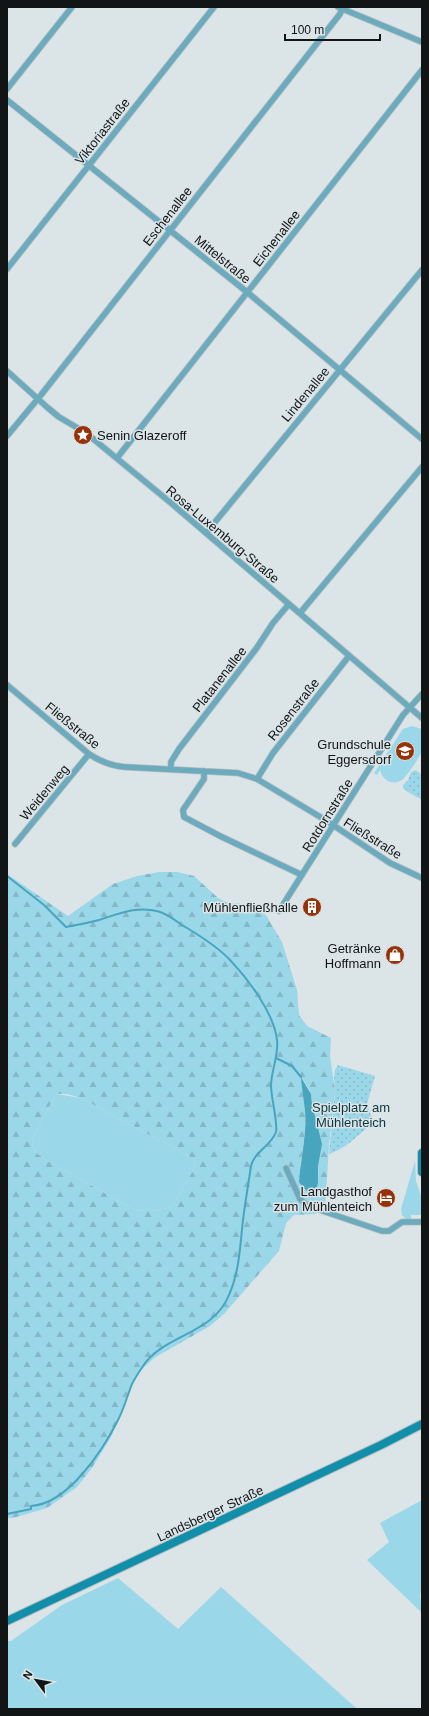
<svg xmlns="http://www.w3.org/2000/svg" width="429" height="1716" font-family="Helvetica,sans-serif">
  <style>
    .green { fill: #9ad7e9 }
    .forest { fill: url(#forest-firs); fill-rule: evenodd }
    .park { fill: url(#park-dots) }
    .water { fill: #48a5be }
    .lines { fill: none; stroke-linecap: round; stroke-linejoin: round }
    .stream { stroke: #48a5be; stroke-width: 2 }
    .street-casing { stroke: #b7bfc1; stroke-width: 7 }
    .secondary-casing { stroke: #b7bfc1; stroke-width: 10 }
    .street { stroke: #6cabbd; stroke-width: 5.5 }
    .secondary { stroke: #108eaa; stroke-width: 8 }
    .labels { text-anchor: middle; stroke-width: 3; stroke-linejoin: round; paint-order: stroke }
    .street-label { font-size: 13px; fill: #121516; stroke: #dbe4e7 }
    .poi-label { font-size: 13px; fill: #121516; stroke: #dbe4e7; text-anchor: end }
    .park-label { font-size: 13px; fill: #0c3843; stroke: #dbe4e7 }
  </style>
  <defs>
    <pattern id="forest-firs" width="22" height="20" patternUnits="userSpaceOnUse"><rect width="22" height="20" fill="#9ad7e9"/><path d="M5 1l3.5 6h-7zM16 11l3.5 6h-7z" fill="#84b8c7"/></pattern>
    <pattern id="park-dots" width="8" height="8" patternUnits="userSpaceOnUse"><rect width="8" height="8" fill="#9ad7e9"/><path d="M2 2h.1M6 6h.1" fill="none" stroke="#84b8c7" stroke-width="1.8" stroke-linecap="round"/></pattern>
  </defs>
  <rect width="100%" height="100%" fill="#dbe4e7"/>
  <!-- green -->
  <path class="green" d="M 412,726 L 422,729 C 422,736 424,746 422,751 C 420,757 406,777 402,780 C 393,786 382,780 380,770 L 377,775 L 374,773 L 403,729 Z
    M 56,1094 L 81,1098 L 194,1159 L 196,1165 L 173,1206 C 159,1211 149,1212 135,1210 L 46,1160 C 37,1153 32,1151 32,1139 Z
    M 415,1161 L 416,1181 L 422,1199 L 422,1215 L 411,1215 L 411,1220 L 407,1220 L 402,1215 L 401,1209 Z
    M 422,1500 L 422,1588 L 420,1595 L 422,1613 L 367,1560 L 389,1542 L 380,1523 Z
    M 118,1578 L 178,1629 L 221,1587 L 356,1708 L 7,1709 L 7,1641 L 11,1641 L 62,1605 Z"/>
  <!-- forest -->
  <path class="forest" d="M 159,872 L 177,872 L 194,876 L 218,898 L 230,904 L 238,903 L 250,907 L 266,915 L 282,942 L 297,990 L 299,1015 L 307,1026 L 331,1038 L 330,1056 L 335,1091 L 329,1145 L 325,1209 L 315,1214 L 294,1215 L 286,1223 L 279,1251 L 224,1314 L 210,1326 L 154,1358 L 138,1373 L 129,1388 L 121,1414 L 111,1437 L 92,1468 L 77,1487 L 47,1508 L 13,1518 L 7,1518 L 7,874 L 68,916 L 113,884 L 137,876 ZM 302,1078 C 305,1083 310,1089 311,1095 C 317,1120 319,1157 318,1183 L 300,1167 C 303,1149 306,1131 305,1113 C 305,1101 301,1090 302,1078 ZM 56,1094 L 67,1094 L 81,1098 L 194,1159 L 196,1165 L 173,1206 C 159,1211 149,1212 135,1210 L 46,1160 C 37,1153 32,1151 32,1139 Z"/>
  <!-- park -->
  <path class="park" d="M 416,770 L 422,775 L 422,800 L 408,792 L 403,788 L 403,785 L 408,780 L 411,772 Z
    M 338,1065 L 375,1076 L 367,1104 L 372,1119 L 368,1123 L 368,1127 C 356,1137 345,1149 329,1154 L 335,1091 L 334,1078 L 335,1070 Z"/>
  <!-- water -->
  <path class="water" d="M 301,1077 L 311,1094 L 312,1104 L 322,1144 L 318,1166 L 318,1183 L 315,1194 C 308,1194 303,1187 299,1182 C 300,1165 304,1147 305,1130 C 307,1112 302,1095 301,1077 Z"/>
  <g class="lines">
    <!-- stream -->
    <path class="stream" d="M 7,876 L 44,905 L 66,927 C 77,925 88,923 99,920 C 118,914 136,906 157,911 C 166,913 175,920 182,925 C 199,935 217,946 230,960 C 248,979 274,1013 277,1040 C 279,1055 271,1071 271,1086 C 271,1097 278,1123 276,1132 C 271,1146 254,1152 251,1166 C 248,1187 244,1208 242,1229 C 240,1251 238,1275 229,1295 C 213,1335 164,1334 143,1366 C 139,1372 135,1378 132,1384 C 127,1396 124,1409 118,1420 C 103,1450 68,1504 31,1506 L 31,1509 L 7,1514
      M 276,1058 L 292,1066 L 301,1077"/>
    <defs>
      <path id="street" d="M 338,7 L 422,42
        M 7,89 L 72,7
        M 7,100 L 247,292 L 422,439
        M 7,269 L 214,7
        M 7,371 L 48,408 L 59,417 L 86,433 L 171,503 L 422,718
        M 7,436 L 41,395 L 340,14 L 342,9
        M 117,458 L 422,70
        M 206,533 L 422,270
        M 300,613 L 422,467
        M 7,685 L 89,754 C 101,762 111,766 125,767 L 238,773 L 257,779 L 327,821 L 390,863 L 422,878
        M 171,769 L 171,762 L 179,749 L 256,649 L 273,623 L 289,604
        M 204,771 L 204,779 L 183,810 L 184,817 L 220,836 L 302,875
        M 257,779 L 273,753 L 349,656
        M 15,844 L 89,754
        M 279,911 L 403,715 L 422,694
        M 286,1168 L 300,1199 L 308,1206 L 382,1231 L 389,1231 L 402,1222 L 422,1222"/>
      <path id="secondary" d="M 422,1153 L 422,1172
        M 7,1621 L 381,1445 L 422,1424"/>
    </defs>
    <!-- street casing -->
    <use href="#street" class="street-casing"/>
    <!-- secondary casing -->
    <use href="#secondary" class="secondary-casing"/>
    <!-- street -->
    <use href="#street" class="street"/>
    <!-- secondary -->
    <use href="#secondary" class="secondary"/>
  </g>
  <!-- icons -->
  <defs>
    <symbol id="sight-disc" viewBox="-11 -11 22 22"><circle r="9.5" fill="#973108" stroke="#dbe4e7"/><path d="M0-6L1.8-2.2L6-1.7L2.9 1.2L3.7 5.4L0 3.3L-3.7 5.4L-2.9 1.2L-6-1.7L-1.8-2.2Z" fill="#fff"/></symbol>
    <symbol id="school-disc" viewBox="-11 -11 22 22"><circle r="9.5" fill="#973108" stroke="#dbe4e7"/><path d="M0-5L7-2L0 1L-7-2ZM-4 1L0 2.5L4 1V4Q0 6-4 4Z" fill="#fff"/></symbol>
    <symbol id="building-disc" viewBox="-11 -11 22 22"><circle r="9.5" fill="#973108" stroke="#dbe4e7"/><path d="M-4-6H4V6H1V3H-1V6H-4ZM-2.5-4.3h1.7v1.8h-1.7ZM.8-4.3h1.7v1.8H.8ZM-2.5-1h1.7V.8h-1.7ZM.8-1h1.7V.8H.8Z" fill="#fff"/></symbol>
    <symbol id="shop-disc" viewBox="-11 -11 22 22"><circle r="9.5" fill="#973108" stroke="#dbe4e7"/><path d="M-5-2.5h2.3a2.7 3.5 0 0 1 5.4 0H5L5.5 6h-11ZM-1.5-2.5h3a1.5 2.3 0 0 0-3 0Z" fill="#fff"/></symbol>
    <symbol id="hotel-disc" viewBox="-11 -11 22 22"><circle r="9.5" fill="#973108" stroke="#dbe4e7"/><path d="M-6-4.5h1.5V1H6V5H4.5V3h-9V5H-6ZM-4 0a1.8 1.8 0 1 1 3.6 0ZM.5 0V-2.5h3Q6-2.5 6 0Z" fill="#fff"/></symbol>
  </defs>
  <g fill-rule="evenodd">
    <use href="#sight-disc" x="72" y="424" width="22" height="22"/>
    <use href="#school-disc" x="394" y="740" width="22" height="22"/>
    <use href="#building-disc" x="301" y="896" width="22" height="22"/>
    <use href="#shop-disc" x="384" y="944" width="22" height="22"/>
    <use href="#hotel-disc" x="375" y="1187" width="22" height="22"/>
  </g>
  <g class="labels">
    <!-- street labels -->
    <g class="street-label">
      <text transform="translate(102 131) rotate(-52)" y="5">Viktoriastraße</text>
      <text transform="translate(167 216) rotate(-52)" y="5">Eschenallee</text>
      <text transform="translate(276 238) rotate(-52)" y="5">Eichenallee</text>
      <text transform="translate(223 259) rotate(39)" y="5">Mittelstraße</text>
      <text transform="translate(305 394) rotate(-50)" y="5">Lindenallee</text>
      <text transform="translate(223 534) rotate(40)" y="5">Rosa-Luxemburg-Straße</text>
      <text transform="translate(219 679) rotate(-52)" y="5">Platanenallee</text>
      <text transform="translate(293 709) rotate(-52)" y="5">Rosenstraße</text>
      <text transform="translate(73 725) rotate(39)" y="5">Fließstraße</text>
      <text transform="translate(44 792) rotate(-50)" y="5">Weidenweg</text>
      <text transform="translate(327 815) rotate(-58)" y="5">Rotdornstraße</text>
      <text transform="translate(373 838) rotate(32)" y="5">Fließstraße</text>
      <text transform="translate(210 1513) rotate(-25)" y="5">Landsberger Straße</text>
    </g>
    <!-- poi labels -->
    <g class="poi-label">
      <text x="97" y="440" text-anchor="start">Senin Glazeroff</text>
      <text x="391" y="749">Grundschule<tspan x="391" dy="15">Eggersdorf</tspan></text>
      <text x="298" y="912">Mühlenfließhalle</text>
      <text x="381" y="953">Getränke<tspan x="381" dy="15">Hoffmann</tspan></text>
      <text x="372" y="1196">Landgasthof<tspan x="372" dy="15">zum Mühlenteich</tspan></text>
    </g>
    <!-- park labels -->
    <g class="park-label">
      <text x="351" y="1112">Spielplatz am<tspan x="351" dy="15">Mühlenteich</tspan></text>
    </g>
  </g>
  <!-- border -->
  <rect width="429" height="1716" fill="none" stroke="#121516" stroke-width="16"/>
  <!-- north arrow -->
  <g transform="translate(36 1680) rotate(302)" stroke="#dbe4e7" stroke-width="3" paint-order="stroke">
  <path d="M0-3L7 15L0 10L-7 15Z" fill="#121516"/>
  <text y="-6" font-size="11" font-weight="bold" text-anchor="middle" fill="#121516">N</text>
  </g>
  <!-- scale -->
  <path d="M285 34v6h95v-6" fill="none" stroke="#121516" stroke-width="2"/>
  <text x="291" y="34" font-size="12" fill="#121516" stroke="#dbe4e7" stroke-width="3" paint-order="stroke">100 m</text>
</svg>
